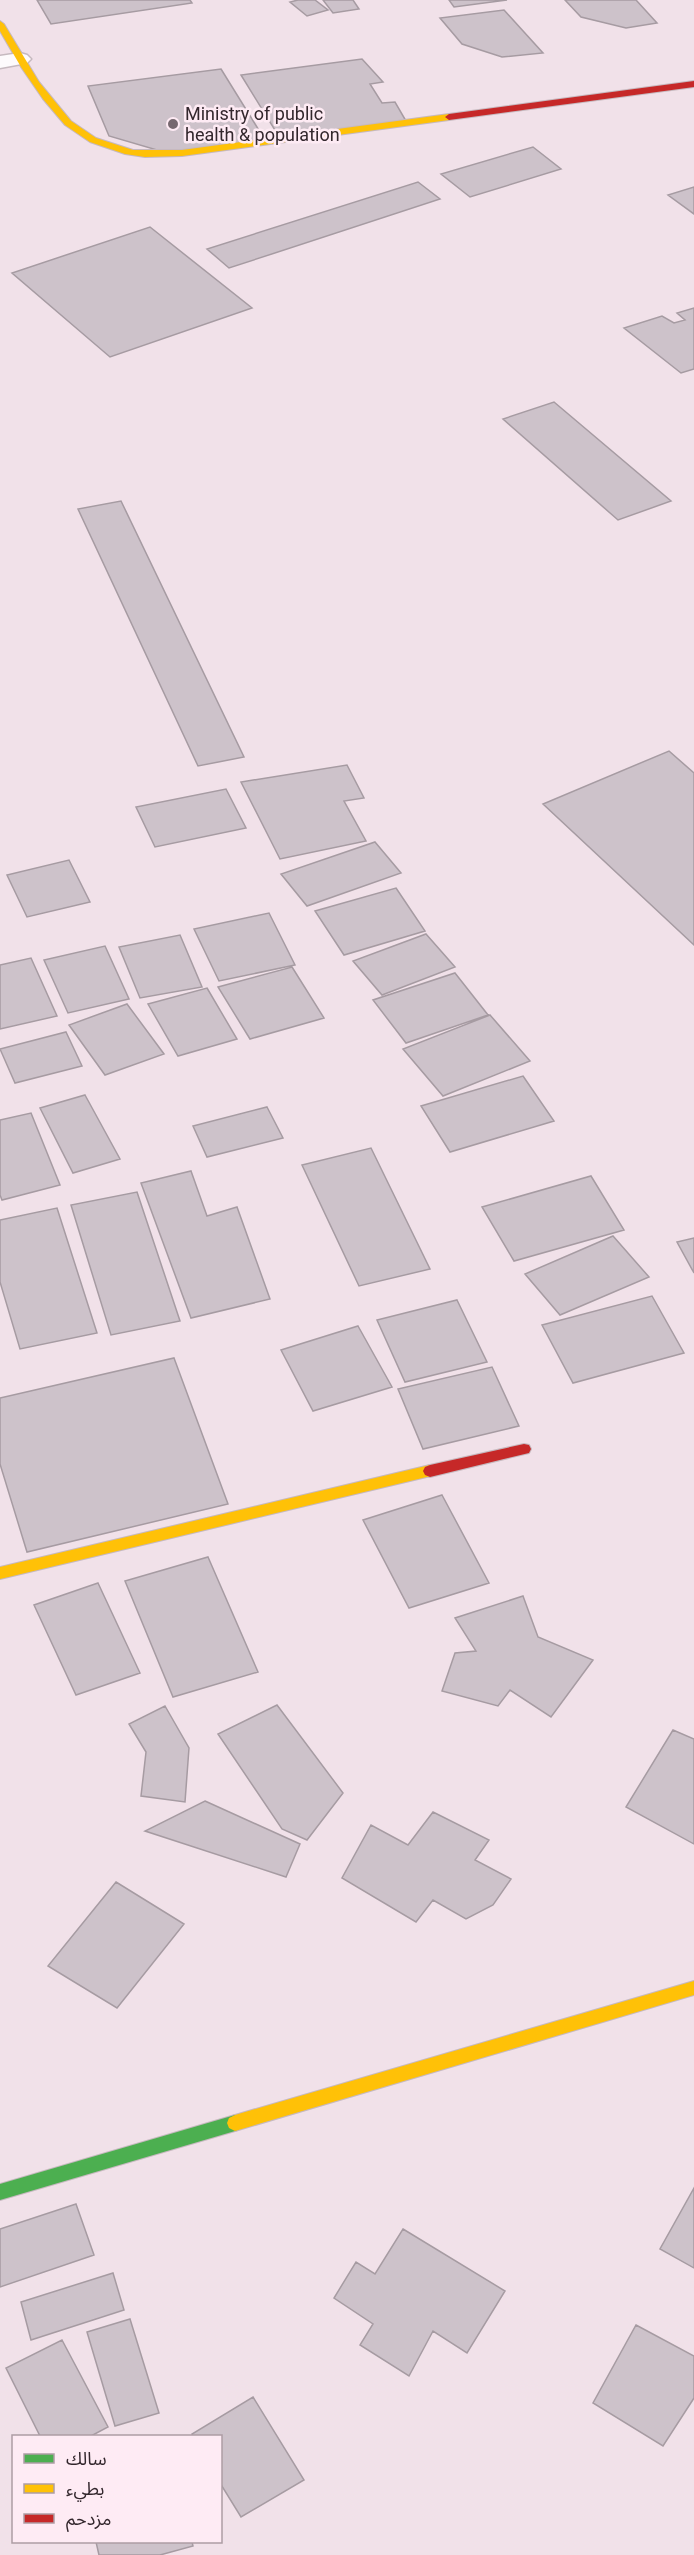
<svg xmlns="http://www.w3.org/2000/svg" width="694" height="2555" font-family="Roboto,'Noto Sans Arabic',sans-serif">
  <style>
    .building { fill: #cdc2ca; stroke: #a69ba2; stroke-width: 1.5 }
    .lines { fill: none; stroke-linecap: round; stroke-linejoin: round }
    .street-casing { stroke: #c6b9bf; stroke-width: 3 }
    .fast-casing { stroke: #c6b9bf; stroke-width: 2 }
    .slow-casing { stroke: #c6b9bf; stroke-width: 2 }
    .jam-casing { stroke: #c6b9bf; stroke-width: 2 }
    .street { fill: #fdfafc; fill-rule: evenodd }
    .fast { fill: #4caf50; fill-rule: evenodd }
    .slow { fill: #ffc107; fill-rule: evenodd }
    .jam { fill: #c62828; fill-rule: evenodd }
    .poi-dot { fill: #76686f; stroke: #feebf4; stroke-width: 2 }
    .labels { text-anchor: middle; stroke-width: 5; stroke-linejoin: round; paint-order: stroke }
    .far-poi-label { font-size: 18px; fill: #33272d; stroke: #feebf4; text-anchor: start }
  </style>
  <rect width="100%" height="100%" fill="#f1e1e9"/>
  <!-- building -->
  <path class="building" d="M 37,0 L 190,0 L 192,3 L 51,24 Z
    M 298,0 L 315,0 L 328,10 L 307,16 L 290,2 Z
    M 323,0 L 353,0 L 359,9 L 333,13 Z
    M 449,0 L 507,0 L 454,7 Z
    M 565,0 L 636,0 L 657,23 L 626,28 L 581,17 Z
    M 504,10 L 543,53 L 502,57 L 462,44 L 440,18 Z
    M 362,59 L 383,82 L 370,84 L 382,103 L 395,102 L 406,121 L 281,140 L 241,75 Z
    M 221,69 L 265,140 L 174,155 L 109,136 L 88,86 Z
    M 533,147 L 561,169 L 470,197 L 441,174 Z
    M 418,182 L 440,199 L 229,268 L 207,249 Z
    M 694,187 L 694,214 L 668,195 Z
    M 150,227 L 252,308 L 110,357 L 12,273 Z
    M 694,308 L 694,369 L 681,373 L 624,328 L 662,316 L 674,323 L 685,320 L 677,313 Z
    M 554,402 L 671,501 L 618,520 L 503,419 Z
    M 121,501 L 244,757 L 198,766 L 78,509 Z
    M 669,751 L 694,773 L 694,945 L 543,804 Z
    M 347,765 L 364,798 L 344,801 L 366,841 L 280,859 L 241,782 Z
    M 226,789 L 246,828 L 155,847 L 136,807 Z
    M 375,842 L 401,873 L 307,906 L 281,874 Z
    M 69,860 L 90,902 L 27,917 L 7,875 Z
    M 396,888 L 425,931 L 344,955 L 315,911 Z
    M 269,913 L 295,965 L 219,981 L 194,929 Z
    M 426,934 L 455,967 L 382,995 L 353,961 Z
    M 180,935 L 202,987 L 140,998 L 119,947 Z
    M 105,946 L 129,999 L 68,1013 L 44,960 Z
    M 31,958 L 57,1016 L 0,1029 L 0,965 Z
    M 292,967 L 324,1018 L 250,1039 L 218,987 Z
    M 455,973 L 488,1015 L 406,1043 L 373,1000 Z
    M 207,988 L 237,1039 L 178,1056 L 148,1004 Z
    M 127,1004 L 164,1054 L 105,1075 L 69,1025 Z
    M 490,1015 L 530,1061 L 443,1096 L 403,1049 Z
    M 66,1032 L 82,1066 L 15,1083 L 0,1049 Z
    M 523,1076 L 554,1121 L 450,1152 L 421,1106 Z
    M 85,1095 L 120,1159 L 73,1173 L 40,1108 Z
    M 267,1107 L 283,1138 L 207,1157 L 193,1126 Z
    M 31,1113 L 60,1185 L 2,1200 L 0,1195 L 0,1120 Z
    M 371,1148 L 430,1269 L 359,1286 L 302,1165 Z
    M 191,1171 L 207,1216 L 237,1207 L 270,1299 L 191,1318 L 141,1183 Z
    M 591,1176 L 624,1230 L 514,1261 L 482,1207 Z
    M 137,1192 L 180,1321 L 111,1335 L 71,1205 Z
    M 57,1208 L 97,1333 L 20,1349 L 0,1282 L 0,1220 Z
    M 613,1236 L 649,1277 L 560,1315 L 525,1274 Z
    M 694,1238 L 694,1273 L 677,1242 Z
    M 652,1296 L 684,1353 L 573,1383 L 542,1325 Z
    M 457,1300 L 487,1362 L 405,1382 L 377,1320 Z
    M 358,1326 L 392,1387 L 313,1411 L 281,1350 Z
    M 174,1358 L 228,1504 L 27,1552 L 0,1464 L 0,1398 Z
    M 492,1367 L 519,1426 L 423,1449 L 398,1389 Z
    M 442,1495 L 489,1583 L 409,1608 L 363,1520 Z
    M 208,1557 L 258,1672 L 173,1697 L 125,1581 Z
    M 98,1583 L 140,1673 L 76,1695 L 34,1605 Z
    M 523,1596 L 538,1637 L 593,1660 L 551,1717 L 510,1690 L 498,1706 L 442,1691 L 455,1653 L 476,1651 L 455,1618 Z
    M 277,1705 L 343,1793 L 307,1840 L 282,1829 L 218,1734 Z
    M 165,1706 L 189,1748 L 185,1802 L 141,1796 L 146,1752 L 129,1724 Z
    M 673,1730 L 694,1739 L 694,1844 L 626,1807 Z
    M 205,1801 L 300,1844 L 286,1877 L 145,1831 Z
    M 433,1812 L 489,1840 L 475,1860 L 511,1879 L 493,1905 L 466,1919 L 433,1900 L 416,1922 L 342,1878 L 371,1825 L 408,1845 Z
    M 116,1882 L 184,1924 L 117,2008 L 48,1966 Z
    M 694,2188 L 694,2268 L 660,2249 Z
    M 76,2204 L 94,2255 L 0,2287 L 0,2229 Z
    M 403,2229 L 505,2291 L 467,2353 L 433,2331 L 409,2376 L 360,2345 L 373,2324 L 334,2298 L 356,2262 L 375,2274 Z
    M 113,2273 L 124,2310 L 31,2340 L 21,2302 Z
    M 130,2319 L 159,2413 L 115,2426 L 87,2332 Z
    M 636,2325 L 694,2356 L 694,2398 L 663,2446 L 593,2403 Z
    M 62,2340 L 108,2427 L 91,2436 L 40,2436 L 6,2368 Z
    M 253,2397 L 304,2480 L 241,2517 L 220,2483 L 220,2436 L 193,2436 L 192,2434 Z
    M 96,2542 L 192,2542 L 193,2546 L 160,2555 L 99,2555 Z"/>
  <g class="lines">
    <defs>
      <path id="street" d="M 20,53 L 27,55 L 31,59 L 27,63 L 0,68 L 0,56 Z"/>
      <path id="fast" d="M 235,2115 L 241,2118 L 243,2123 L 241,2128 L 235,2131 L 0,2200 L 0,2184 Z"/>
      <path id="slow" d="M 0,21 L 4,24 L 39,82 L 71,121 L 96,138 L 133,150 L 182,150 L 449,114 L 453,117 L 449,120 L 182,156 L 145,157 L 125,154 L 90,142 L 65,125 L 43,99 L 21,67 L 0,31 Z
        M 430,1465 L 435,1467 L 437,1471 L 435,1475 L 0,1579 L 0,1567 Z
        M 694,1981 L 694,1995 L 235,2131 L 229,2128 L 227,2123 L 229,2118 L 235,2115 Z"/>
      <path id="jam" d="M 694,81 L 694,87 L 449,120 L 445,117 L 449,114 Z
        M 524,1444 L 529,1445 L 531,1449 L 529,1453 L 430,1477 L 425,1475 L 423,1471 L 425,1467 L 430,1465 Z"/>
    </defs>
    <!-- street casing -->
    <use href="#street" class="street-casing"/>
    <!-- fast casing -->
    <use href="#fast" class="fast-casing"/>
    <!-- slow casing -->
    <use href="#slow" class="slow-casing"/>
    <!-- jam casing -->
    <use href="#jam" class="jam-casing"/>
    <!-- street -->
    <use href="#street" class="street"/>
    <!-- fast -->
    <use href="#fast" class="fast"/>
    <!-- slow -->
    <use href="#slow" class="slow"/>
    <!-- jam -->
    <use href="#jam" class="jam"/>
  </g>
  <!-- markers -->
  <circle class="poi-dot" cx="173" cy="124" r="6"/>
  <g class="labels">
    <!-- far-poi labels -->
    <g class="far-poi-label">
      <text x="185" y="120">Ministry of public<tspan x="185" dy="21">health &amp; population</tspan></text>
    </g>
  </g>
  <!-- legend -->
  <rect x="12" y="2435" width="210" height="108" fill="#feebf4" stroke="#ad9da4" stroke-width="1.5"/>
  <rect x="24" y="2454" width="30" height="9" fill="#4caf50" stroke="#ad9da4" stroke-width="1.5"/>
  <text x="66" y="2465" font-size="18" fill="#33272d">سالك</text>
  <rect x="24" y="2484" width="30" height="9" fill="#ffc107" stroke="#ad9da4" stroke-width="1.5"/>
  <text x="66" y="2495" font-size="18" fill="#33272d">بطيء</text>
  <rect x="24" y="2514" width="30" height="9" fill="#c62828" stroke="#ad9da4" stroke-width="1.5"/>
  <text x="66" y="2525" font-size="18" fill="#33272d">مزدحم</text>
</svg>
